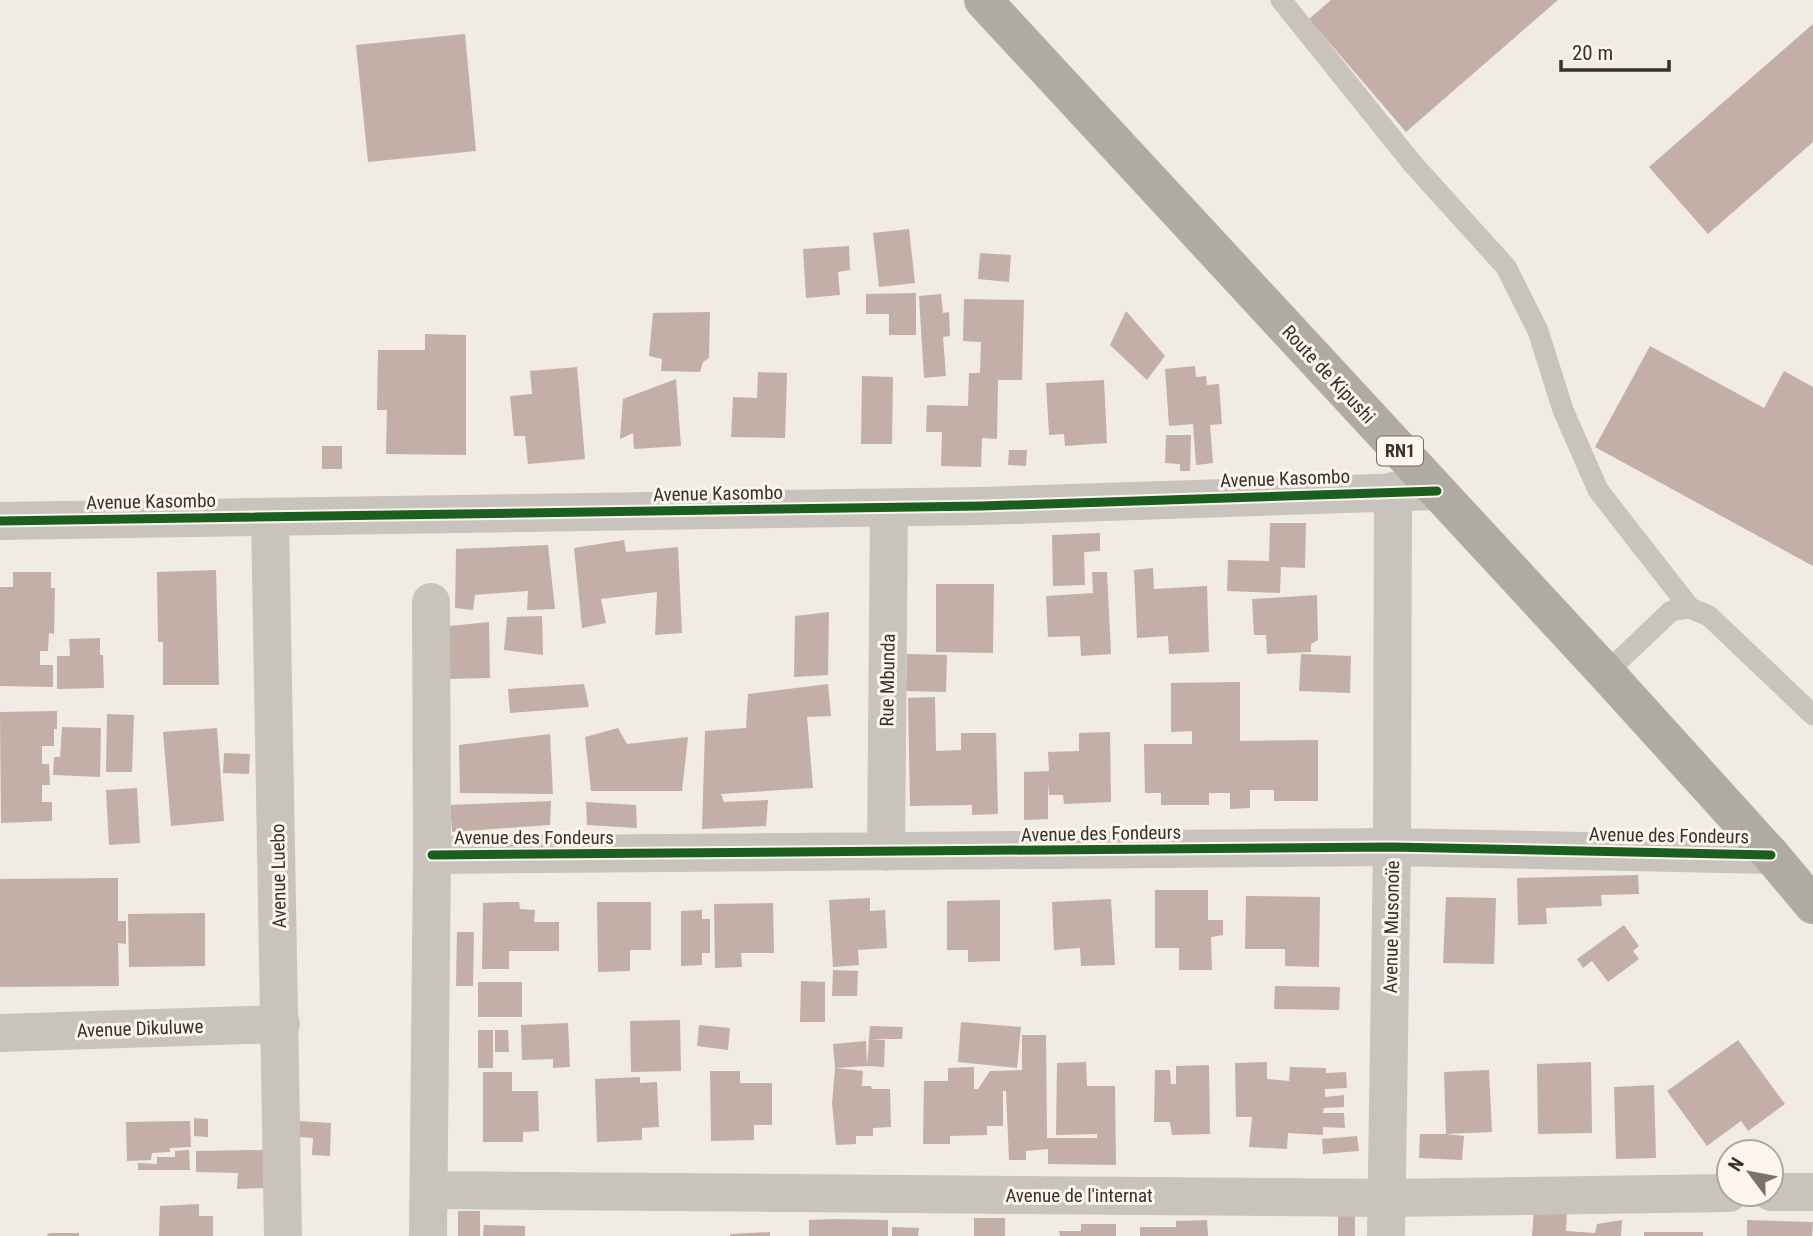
<svg xmlns="http://www.w3.org/2000/svg" width="1813" height="1236" font-family="'Roboto Condensed',sans-serif">
  <style>
    .building { fill: #c3afa7 }
    .lines { fill: none; stroke-linecap: round; stroke-linejoin: round }
    .lane { stroke: #c9c3be; stroke-width: 21 }
    .street { stroke: #c9c3be; stroke-width: 38 }
    .highway { stroke: #afaaa4; stroke-width: 38 }
    .cycleway-casing { stroke: #fbf5ee; stroke-width: 13 }
    .cycleway { stroke: #1b5e20; stroke-width: 9 }
    .labels { text-anchor: middle; stroke-width: 6; stroke-linejoin: round; paint-order: stroke }
    .shield { fill: #fbf5ee; stroke: #756b66; stroke-width: 2 }
    .shield-label { font-size: 18px; font-weight: bold; fill: #3b302b }
    .street-label { font-size: 19px; fill: #3b302b; stroke: #fbf5ee }
  </style>
  <rect width="100%" height="100%" fill="#f0ebe5"/>
  <!-- building -->
  <path class="building" d="M 1331,0 L 1558,0 L 1406,132 L 1309,19 Z
    M 1813,24 L 1813,142 L 1708,234 L 1649,167 Z
    M 465,34 L 476,151 L 368,162 L 356,45 Z
    M 909,229 L 915,283 L 879,287 L 873,233 Z
    M 849,246 L 850,270 L 838,272 L 840,295 L 806,298 L 803,249 Z
    M 980,253 L 1011,255 L 1009,282 L 978,279 Z
    M 916,293 L 916,335 L 889,335 L 889,314 L 866,314 L 866,294 Z
    M 941,294 L 943,313 L 949,312 L 950,336 L 943,337 L 946,376 L 924,378 L 919,296 Z
    M 964,299 L 1024,300 L 1022,380 L 998,380 L 997,439 L 982,438 L 981,467 L 941,466 L 942,432 L 926,432 L 927,405 L 968,406 L 969,373 L 980,373 L 981,342 L 963,341 Z
    M 1126,311 L 1165,356 L 1147,380 L 1110,345 Z
    M 710,312 L 709,358 L 703,362 L 700,372 L 661,371 L 662,359 L 649,356 L 653,313 Z
    M 425,334 L 466,335 L 466,455 L 386,454 L 387,410 L 377,410 L 378,350 L 425,350 Z
    M 1650,346 L 1764,408 L 1784,371 L 1813,387 L 1813,566 L 1595,447 Z
    M 1195,366 L 1196,377 L 1206,376 L 1207,385 L 1219,384 L 1222,424 L 1210,425 L 1213,463 L 1196,465 L 1193,424 L 1169,426 L 1165,369 Z
    M 577,367 L 585,459 L 528,464 L 525,436 L 514,436 L 510,396 L 532,394 L 530,371 Z
    M 758,372 L 787,373 L 785,438 L 731,437 L 733,397 L 757,398 Z
    M 862,376 L 893,377 L 892,444 L 861,444 Z
    M 676,379 L 681,446 L 634,449 L 633,433 L 620,439 L 623,399 Z
    M 1104,380 L 1107,443 L 1065,446 L 1064,434 L 1049,435 L 1046,383 Z
    M 1166,435 L 1191,435 L 1190,471 L 1180,471 L 1180,464 L 1165,463 Z
    M 322,446 L 342,446 L 342,469 L 322,469 Z
    M 1009,450 L 1027,450 L 1026,466 L 1008,465 Z
    M 1270,523 L 1306,523 L 1305,568 L 1281,567 L 1280,593 L 1227,591 L 1228,560 L 1269,561 Z
    M 1100,533 L 1100,551 L 1084,552 L 1085,585 L 1053,586 L 1052,535 Z
    M 624,540 L 626,552 L 678,547 L 682,633 L 655,635 L 657,592 L 601,599 L 606,623 L 582,628 L 574,548 Z
    M 548,545 L 555,609 L 527,610 L 528,591 L 475,595 L 473,610 L 455,608 L 456,549 Z
    M 1153,568 L 1154,589 L 1207,586 L 1209,652 L 1169,654 L 1168,636 L 1137,638 L 1134,570 Z
    M 216,570 L 219,685 L 163,685 L 163,642 L 158,642 L 157,572 Z
    M 13,572 L 51,572 L 51,588 L 55,588 L 54,634 L 49,633 L 48,651 L 40,651 L 40,665 L 53,665 L 53,687 L 0,686 L 0,587 L 13,587 Z
    M 1092,572 L 1107,572 L 1111,654 L 1081,656 L 1080,636 L 1048,637 L 1046,596 L 1093,593 Z
    M 936,584 L 994,584 L 993,653 L 936,652 Z
    M 1317,595 L 1318,640 L 1311,644 L 1311,652 L 1267,654 L 1266,635 L 1254,635 L 1252,599 Z
    M 829,612 L 828,675 L 794,677 L 795,616 Z
    M 542,616 L 543,655 L 504,650 L 507,617 Z
    M 489,622 L 490,678 L 443,679 L 440,627 Z
    M 100,638 L 100,655 L 103,655 L 104,688 L 57,689 L 57,656 L 70,656 L 69,639 Z
    M 907,654 L 947,655 L 946,692 L 906,691 Z
    M 1301,654 L 1351,656 L 1350,693 L 1299,691 Z
    M 1240,682 L 1240,741 L 1318,740 L 1318,801 L 1274,801 L 1274,790 L 1250,790 L 1250,808 L 1230,809 L 1230,793 L 1209,793 L 1209,805 L 1161,805 L 1161,793 L 1145,793 L 1144,744 L 1192,744 L 1192,731 L 1171,732 L 1171,683 Z
    M 584,684 L 589,707 L 510,713 L 508,689 Z
    M 828,684 L 831,716 L 807,717 L 813,788 L 721,794 L 724,802 L 768,800 L 766,826 L 702,829 L 705,731 L 746,728 L 748,694 Z
    M 935,697 L 936,751 L 961,750 L 961,733 L 996,733 L 998,814 L 972,815 L 972,805 L 910,806 L 908,698 Z
    M 57,711 L 57,729 L 54,729 L 54,746 L 42,746 L 42,764 L 49,764 L 50,785 L 42,785 L 42,802 L 52,802 L 52,821 L 1,823 L 0,712 Z
    M 107,714 L 134,715 L 132,772 L 106,772 Z
    M 62,727 L 101,728 L 100,777 L 53,775 L 54,757 L 60,757 Z
    M 217,728 L 224,821 L 171,826 L 163,732 Z
    M 618,728 L 627,744 L 688,737 L 682,791 L 591,791 L 585,737 Z
    M 1110,732 L 1111,802 L 1064,804 L 1063,795 L 1049,795 L 1048,781 L 1048,819 L 1024,820 L 1024,772 L 1049,771 L 1048,752 L 1079,751 L 1079,733 Z
    M 550,734 L 553,794 L 460,793 L 459,745 Z
    M 224,753 L 250,754 L 249,774 L 223,773 Z
    M 137,788 L 140,843 L 109,845 L 106,790 Z
    M 551,801 L 550,825 L 452,832 L 450,805 Z
    M 586,802 L 636,805 L 637,828 L 587,825 Z
    M 1638,875 L 1639,894 L 1601,895 L 1602,906 L 1546,908 L 1547,924 L 1518,925 L 1517,878 Z
    M 118,878 L 118,921 L 126,921 L 126,944 L 118,943 L 119,986 L 0,987 L 0,879 Z
    M 1155,890 L 1208,890 L 1208,920 L 1223,920 L 1223,935 L 1211,937 L 1212,970 L 1179,970 L 1179,948 L 1155,948 Z
    M 1246,896 L 1320,897 L 1319,967 L 1285,966 L 1285,949 L 1245,949 Z
    M 1446,897 L 1496,898 L 1494,964 L 1443,963 Z
    M 870,898 L 870,911 L 885,910 L 887,948 L 858,950 L 859,965 L 833,967 L 829,900 Z
    M 1111,899 L 1115,965 L 1081,966 L 1080,948 L 1054,950 L 1052,902 Z
    M 1000,900 L 1000,961 L 968,962 L 968,950 L 947,950 L 947,901 Z
    M 505,902 L 519,902 L 520,909 L 535,910 L 534,922 L 559,922 L 559,951 L 509,951 L 509,969 L 482,969 L 483,903 Z
    M 597,902 L 651,902 L 651,950 L 630,950 L 630,971 L 598,972 Z
    M 773,903 L 774,953 L 741,953 L 742,967 L 715,968 L 714,904 Z
    M 702,910 L 702,919 L 710,919 L 710,953 L 702,953 L 702,965 L 681,966 L 681,911 Z
    M 205,913 L 205,966 L 129,967 L 128,914 Z
    M 1624,925 L 1639,946 L 1633,951 L 1639,959 L 1608,982 L 1592,961 L 1583,968 L 1577,959 Z
    M 457,932 L 474,932 L 473,986 L 456,986 Z
    M 833,970 L 858,971 L 857,996 L 832,996 Z
    M 801,981 L 825,982 L 825,1022 L 800,1022 Z
    M 478,982 L 522,982 L 522,1017 L 478,1017 Z
    M 1275,986 L 1340,987 L 1339,1010 L 1274,1009 Z
    M 680,1020 L 681,1071 L 631,1072 L 630,1021 Z
    M 961,1022 L 1021,1027 L 1017,1068 L 958,1062 Z
    M 568,1023 L 570,1067 L 553,1068 L 553,1059 L 522,1060 L 521,1025 Z
    M 699,1025 L 730,1028 L 728,1050 L 697,1046 Z
    M 870,1026 L 903,1027 L 902,1039 L 869,1039 Z
    M 478,1030 L 493,1030 L 493,1068 L 478,1068 Z
    M 495,1030 L 508,1030 L 509,1052 L 495,1052 Z
    M 1022,1035 L 1046,1035 L 1047,1138 L 1097,1138 L 1097,1134 L 1056,1135 L 1057,1063 L 1086,1062 L 1087,1086 L 1115,1086 L 1116,1165 L 1048,1164 L 1048,1149 L 1026,1151 L 1026,1160 L 1009,1160 L 1006,1091 L 1003,1091 L 1003,1126 L 987,1126 L 987,1135 L 950,1136 L 950,1144 L 923,1144 L 924,1081 L 948,1081 L 948,1068 L 974,1067 L 974,1089 L 978,1089 L 990,1071 L 1022,1070 Z
    M 869,1039 L 885,1040 L 884,1067 L 867,1066 Z
    M 1738,1040 L 1785,1104 L 1748,1131 L 1741,1121 L 1707,1146 L 1667,1091 Z
    M 866,1041 L 867,1066 L 835,1068 L 863,1071 L 862,1086 L 871,1086 L 872,1089 L 890,1089 L 891,1127 L 873,1128 L 873,1136 L 856,1136 L 856,1144 L 836,1145 L 832,1103 L 835,1068 L 833,1044 Z
    M 1267,1062 L 1267,1079 L 1289,1081 L 1290,1067 L 1326,1068 L 1326,1073 L 1346,1072 L 1347,1088 L 1325,1089 L 1325,1097 L 1344,1095 L 1344,1107 L 1324,1108 L 1323,1113 L 1344,1113 L 1345,1128 L 1323,1127 L 1323,1135 L 1288,1133 L 1287,1149 L 1249,1147 L 1252,1117 L 1236,1117 L 1235,1063 Z
    M 1591,1062 L 1592,1133 L 1538,1134 L 1537,1064 Z
    M 1209,1065 L 1210,1134 L 1172,1135 L 1170,1122 L 1154,1122 L 1155,1070 L 1170,1070 L 1171,1084 L 1176,1084 L 1176,1066 Z
    M 1489,1070 L 1492,1132 L 1446,1134 L 1464,1136 L 1462,1160 L 1419,1158 L 1420,1134 L 1446,1134 L 1444,1072 Z
    M 710,1071 L 740,1071 L 740,1083 L 772,1083 L 772,1125 L 754,1125 L 754,1140 L 711,1141 Z
    M 483,1072 L 512,1072 L 512,1091 L 538,1091 L 539,1131 L 523,1132 L 523,1142 L 483,1142 Z
    M 640,1077 L 640,1083 L 657,1082 L 659,1127 L 642,1128 L 642,1140 L 597,1142 L 595,1079 Z
    M 1654,1085 L 1656,1158 L 1616,1159 L 1614,1087 Z
    M 194,1118 L 208,1119 L 208,1137 L 194,1136 Z
    M 190,1121 L 191,1147 L 170,1148 L 170,1152 L 152,1153 L 151,1160 L 127,1161 L 126,1122 Z
    M 297,1121 L 331,1123 L 330,1156 L 312,1155 L 313,1138 L 296,1137 Z
    M 1357,1136 L 1359,1151 L 1323,1154 L 1322,1139 Z
    M 189,1150 L 190,1170 L 138,1170 L 138,1163 L 157,1164 L 157,1157 L 175,1157 L 175,1151 Z
    M 264,1150 L 264,1188 L 237,1189 L 238,1173 L 196,1172 L 196,1151 Z
    M 199,1204 L 199,1216 L 213,1216 L 213,1236 L 159,1236 L 160,1206 Z
    M 1534,1209 L 1567,1211 L 1566,1231 L 1595,1233 L 1597,1224 L 1622,1220 L 1621,1236 L 1532,1236 Z
    M 458,1211 L 480,1211 L 480,1236 L 458,1236 Z
    M 1338,1216 L 1355,1216 L 1355,1236 L 1338,1236 Z
    M 974,1218 L 1005,1218 L 1005,1236 L 974,1236 Z
    M 833,1219 L 888,1220 L 888,1236 L 809,1236 L 809,1220 Z
    M 1207,1220 L 1208,1236 L 1140,1236 L 1140,1227 L 1176,1227 L 1176,1221 Z
    M 1747,1220 L 1813,1222 L 1812,1236 L 1747,1236 Z
    M 1081,1224 L 1116,1224 L 1116,1236 L 1060,1236 L 1059,1231 L 1081,1231 Z
    M 484,1225 L 525,1226 L 525,1236 L 483,1236 Z
    M 892,1227 L 919,1228 L 918,1236 L 892,1236 Z
    M 770,1232 L 770,1236 L 730,1236 L 730,1234 Z
    M 1644,1232 L 1703,1232 L 1703,1236 L 1644,1236 Z
    M 49,1233 L 79,1233 L 79,1236 L 47,1236 Z"/>
  <g class="lines">
    <!-- lane -->
    <path class="lane" d="M 1281,0 L 1412,163 L 1506,267 L 1538,331 L 1563,410 L 1598,490 L 1690,608 L 1709,616 L 1813,715
      M 1606,673 L 1671,611 L 1690,608"/>
    <!-- street -->
    <path class="street" d="M 270,517 L 283,1236
      M 0,521 L 982,506 L 1437,491
      M 886,852 L 889,508
      M 432,855 L 1392,847 L 1771,855
      M 0,1033 L 281,1024
      M 429,1190 L 1386,1198 L 1729,1193
      M 1771,1192 L 1813,1192
      M 428,1236 L 432,855 L 431,602
      M 1386,1236 L 1392,847 L 1393,491"/>
    <!-- highway -->
    <path class="highway" d="M 983,0 L 1606,673 L 1771,855 L 1813,905"/>
    <defs>
      <path id="cycleway" d="M 0,521 L 982,506 L 1437,491
        M 432,855 L 1392,847 L 1771,855"/>
    </defs>
    <!-- cycleway casing -->
    <use href="#cycleway" class="cycleway-casing"/>
    <!-- cycleway -->
    <use href="#cycleway" class="cycleway"/>
  </g>
  <g class="labels">
    <!-- shield labels -->
    <rect class="shield" x="1377" y="436.5" width="46" height="29" rx="5"/>
    <g class="shield-label">
      <text x="1400" y="457">RN1</text>
    </g>
    <!-- street labels -->
    <g class="street-label">
      <text transform="translate(1329 374) rotate(47)" y="7">Route de Kipushi</text>
      <text transform="translate(1285 478) rotate(-2)" y="7">Avenue Kasombo</text>
      <text transform="translate(718 493) rotate(-1)" y="7">Avenue Kasombo</text>
      <text transform="translate(151 501) rotate(-1)" y="7">Avenue Kasombo</text>
      <text transform="translate(887 680) rotate(-89)" y="7">Rue Mbunda</text>
      <text transform="translate(1101 833) rotate(-1)" y="7">Avenue des Fondeurs</text>
      <text transform="translate(1669 835) rotate(1)" y="7">Avenue des Fondeurs</text>
      <text x="534" y="844">Avenue des Fondeurs</text>
      <text transform="translate(278 876) rotate(-91)" y="7">Avenue Luebo</text>
      <text transform="translate(1391 927) rotate(-89)" y="7">Avenue Musonoïe</text>
      <text transform="translate(140 1028) rotate(-2)" y="7">Avenue Dikuluwe</text>
      <text x="1079" y="1202">Avenue de l'internat</text>
    </g>
  </g>
  <!-- north arrow -->
  <g transform="translate(1750 1173) rotate(302)"><circle r="33" fill="#fbf5ee" stroke="#aea6a0" stroke-width="2"/>
  <path d="M0-5L12 26L0 18L-12 26Z" fill="#7a716c"/>
  <text y="-10" font-size="19" font-weight="bold" text-anchor="middle" fill="#3b302b">N</text>
  </g>
  <!-- scale -->
  <path d="M1561 60v10h108v-10" fill="none" stroke="#3b302b" stroke-width="3.5"/>
  <text x="1572" y="60" font-size="21" fill="#3b302b" stroke="#fbf5ee" stroke-width="5" paint-order="stroke">20 m</text>
</svg>
